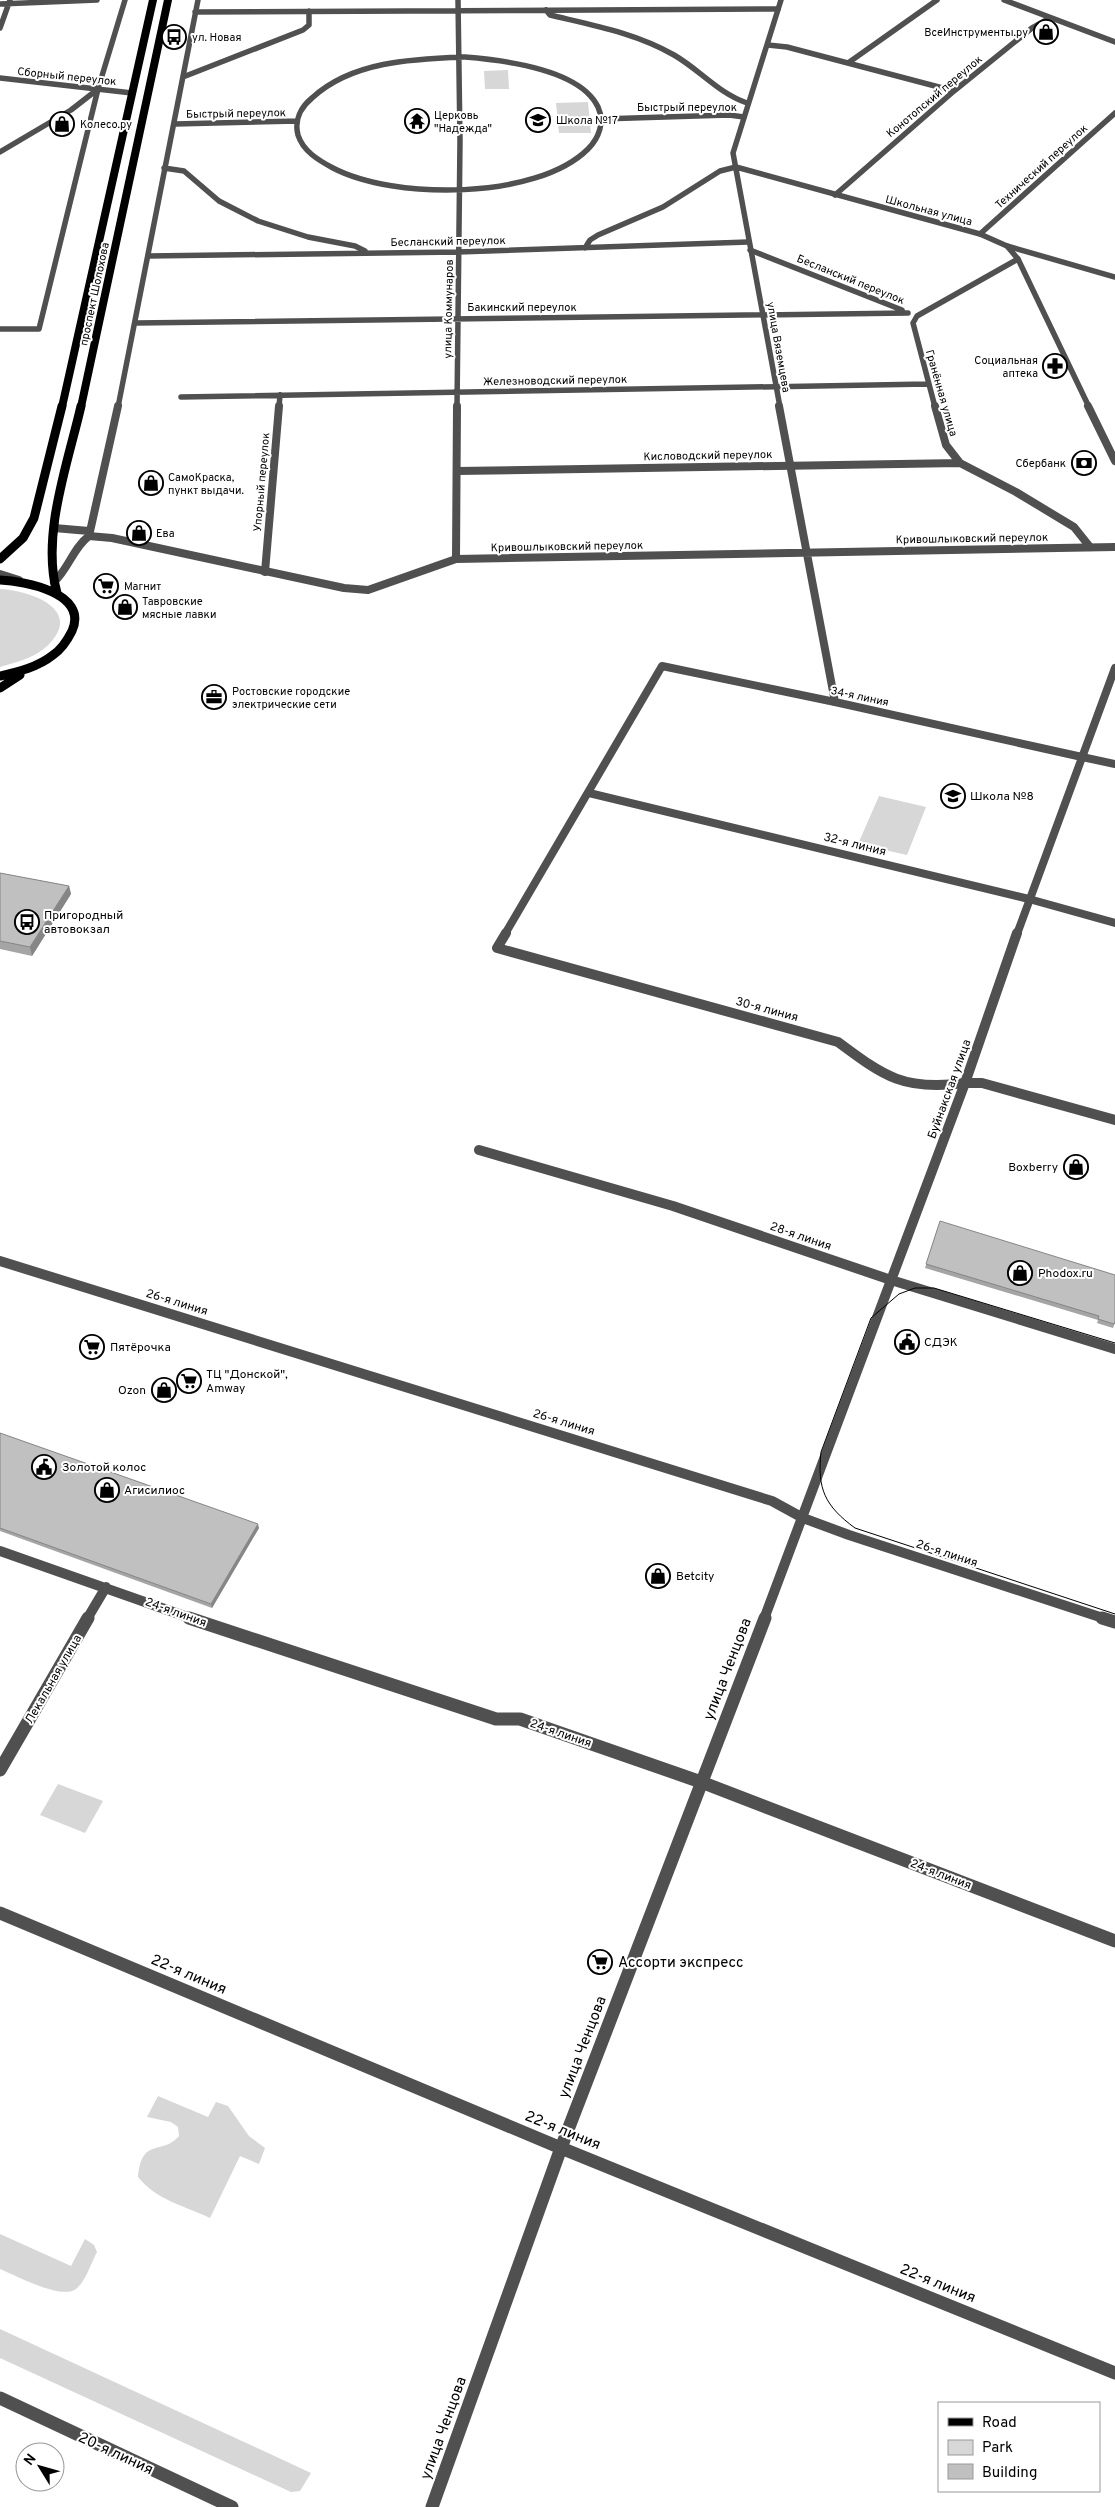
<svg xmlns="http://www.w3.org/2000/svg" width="1115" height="2507" font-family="Overpass,sans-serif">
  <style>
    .green { fill: #d7d7d7 }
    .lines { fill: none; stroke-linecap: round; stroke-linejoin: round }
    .minor-far3 { stroke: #505050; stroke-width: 5.5 }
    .minor-far2 { stroke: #505050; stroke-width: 8 }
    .minor-far1 { stroke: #505050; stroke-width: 10 }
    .minor { stroke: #505050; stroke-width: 13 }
    .tertiary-far3 { stroke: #505050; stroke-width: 5.5 }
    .tertiary-far2 { stroke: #505050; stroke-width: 8 }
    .tertiary-far1 { stroke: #505050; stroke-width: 10 }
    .tertiary { stroke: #505050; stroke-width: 13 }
    .primary-far1 { stroke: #000; stroke-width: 8 }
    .primary { stroke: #000; stroke-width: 9 }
    .tram { stroke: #000; stroke-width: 1 }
    .wall { fill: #a5a5a5 }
    .shaded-wall { fill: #868686 }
    .building { fill: #c0c0c0; stroke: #868686 }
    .labels { text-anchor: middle; stroke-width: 4; stroke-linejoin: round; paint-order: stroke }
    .far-poi-label { font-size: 11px; fill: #000; stroke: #fff; text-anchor: start }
    .far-street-label { font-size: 11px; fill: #000; stroke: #fff }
    .poi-label { font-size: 12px; fill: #000; stroke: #fff; text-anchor: start }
    .street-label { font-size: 12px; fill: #000; stroke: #fff }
    .near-street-label { font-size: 15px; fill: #000; stroke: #fff }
    .near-poi-label { font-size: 15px; fill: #000; stroke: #fff; text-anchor: start }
  </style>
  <rect width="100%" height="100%" fill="#fff"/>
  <!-- green -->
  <path class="green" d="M 508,70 L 509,89 L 485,89 L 484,71 Z
    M 588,102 L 591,133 L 559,133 L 556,103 Z
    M 0,589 C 26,590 82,607 51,642 C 38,657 18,662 0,667 Z
    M 879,796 L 926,807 L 907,855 L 858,844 Z
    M 58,1784 L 103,1801 L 85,1833 L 40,1815 Z
    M 158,2096 L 208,2117 L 216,2102 L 228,2106 L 249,2136 L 265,2148 L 259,2164 L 240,2156 L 210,2218 C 185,2206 156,2200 138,2177 C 142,2136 162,2156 179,2136 L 178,2127 L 171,2122 L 147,2117 Z
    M 0,2234 L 71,2266 L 85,2239 L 94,2245 L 97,2252 C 91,2263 86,2281 76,2289 C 61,2300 17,2276 0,2269 Z
    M 0,2329 L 311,2473 L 300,2491 L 291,2492 L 0,2358 Z"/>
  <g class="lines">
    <!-- minor-far3 -->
    <path class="minor-far3" d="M 0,4 L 97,0
      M 546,10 L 550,15 C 592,25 636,33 674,55 C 700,70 718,93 747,103
      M 195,12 L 778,9
      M 0,28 L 10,0
      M 768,45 L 787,47 L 954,91
      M 465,57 C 502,60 580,69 598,107 C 605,122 599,138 588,149 C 537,200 394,200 333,168 C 318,160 303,151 298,135 C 294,120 301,107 312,98 C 352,61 413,59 465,57 Z
      M 848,63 L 937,0
      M 183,77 L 303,30 L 309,25 L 309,11
      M 0,78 L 132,93
      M 601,119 L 729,115 L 744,117
      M 175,124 L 297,121
      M 0,152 L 71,110 L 98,89
      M 164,168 L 184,171 L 219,201 L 258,221 L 308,237 L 355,246 L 365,251
      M 835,195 L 954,91 L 1032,28 L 1050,18
      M 980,234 L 1115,113
      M 1007,246 L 1115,277
      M 585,248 L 590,240 L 598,235 L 663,207 L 720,171 L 736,167
      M 750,250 L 902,310
      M 148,256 L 458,252 L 748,242
      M 136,323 L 908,313
      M 0,329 L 39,329 L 98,89 L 125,0
      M 181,397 L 928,384
      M 118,407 L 198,0
      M 279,407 L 280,395
      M 457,407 L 460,141 L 458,0
      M 935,407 L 913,323 L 917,316 L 1018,259"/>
    <!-- minor-far2 -->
    <path class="minor-far2" d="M 935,406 L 946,445 L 960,463 L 1016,492 L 1074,527 L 1090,547
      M 457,471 L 960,463
      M 54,528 L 89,531
      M 89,536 L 118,406
      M 456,559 L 457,406
      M 265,572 L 279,406
      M 1082,757 L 1115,764
      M 589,793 L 1029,899 L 1115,923
      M 505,934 L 662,666 L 835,702"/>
    <!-- minor-far1 -->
    <path class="minor-far1" d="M 506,933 L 497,948 L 838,1042 C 885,1077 904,1091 965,1083
      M 479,1150 L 673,1206 L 891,1280
      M 0,1551 L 193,1619
      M 87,1619 L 106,1587"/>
    <!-- minor -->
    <path class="minor" d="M 189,1618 L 496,1719 L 520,1719 L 701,1782 L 1115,1941
      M 0,1770 L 88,1618
      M 0,2398 L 232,2507"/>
    <!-- tertiary-far3 -->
    <path class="tertiary-far3" d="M 1004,0 L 1115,42
      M 736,167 L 980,234 L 1007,246 L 1018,259 L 1089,407
      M 780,407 L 733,153 L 781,0"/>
    <!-- tertiary-far2 -->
    <path class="tertiary-far2" d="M 779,406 L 835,702 L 1082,757
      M 1088,406 L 1115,461
      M 0,574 L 19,580
      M 54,582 C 69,568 73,548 89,536 L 112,538 L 344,588 L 368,590 L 456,559 L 1115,547
      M 1017,934 L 1115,668"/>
    <!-- tertiary-far1 -->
    <path class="tertiary-far1" d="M 965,1083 L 982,1083 L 1115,1120
      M 0,1261 L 772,1501 L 803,1518 L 849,1535 L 1106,1619
      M 891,1280 L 1115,1349
      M 764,1619 L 965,1083 L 1017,933"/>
    <!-- tertiary -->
    <path class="tertiary" d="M 1102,1618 L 1115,1622
      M 0,1913 L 561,2148 L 1115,2373
      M 432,2507 L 561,2148 L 765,1618"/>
    <!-- primary-far1 -->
    <path class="primary-far1" d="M 62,407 L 153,0
      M 81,407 L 168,0"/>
    <!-- primary -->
    <path class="primary" d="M 0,559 L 23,538 L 34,518 L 62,406
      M 0,580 C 25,581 89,593 72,631 C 67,641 62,649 53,655 C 38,667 18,672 0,676
      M 57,593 C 41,535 68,463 81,406
      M 0,688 L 20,675"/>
    <!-- tram -->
    <path class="tram" d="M 1115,1343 L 934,1288 L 915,1288 L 899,1294 L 871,1318 L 821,1452 C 817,1489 825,1506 855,1528 L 1115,1614"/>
  </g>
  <!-- wall -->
  <path class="wall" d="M 0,873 L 69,886 L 71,894 L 32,956 L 0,949 Z
    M 940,1221 L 1115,1323 L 1113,1328 L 1097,1323 L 1098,1320 L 925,1268 Z
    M 0,1433 L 259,1528 L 212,1608 L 0,1531 Z"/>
  <!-- shaded-wall -->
  <path class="shaded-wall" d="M 69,886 L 71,894 L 32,956 L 30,947 Z
    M 258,1524 L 259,1528 L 212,1608 L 211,1604 Z"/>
  <!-- building -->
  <path class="building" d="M 0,873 L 69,886 L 30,947 L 0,941 Z
    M 940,1221 L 1115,1275 L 1115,1322 L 1114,1324 L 1098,1319 L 1099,1316 L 926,1264 Z
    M 0,1433 L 258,1524 L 211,1604 L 0,1528 Z"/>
  <!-- icons -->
  <defs>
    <symbol id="shop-ring" viewBox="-11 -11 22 22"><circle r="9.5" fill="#fff" stroke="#000" stroke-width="1.5"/><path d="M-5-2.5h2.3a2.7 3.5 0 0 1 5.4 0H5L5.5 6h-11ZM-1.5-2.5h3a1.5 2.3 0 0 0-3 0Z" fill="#000"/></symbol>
    <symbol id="bus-ring" viewBox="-11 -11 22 22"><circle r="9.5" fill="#fff" stroke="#000" stroke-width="1.5"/><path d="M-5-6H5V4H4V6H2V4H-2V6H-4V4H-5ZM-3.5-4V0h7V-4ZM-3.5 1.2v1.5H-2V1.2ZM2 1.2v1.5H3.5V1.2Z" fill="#000"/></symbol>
    <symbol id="school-ring" viewBox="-11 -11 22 22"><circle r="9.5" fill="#fff" stroke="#000" stroke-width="1.5"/><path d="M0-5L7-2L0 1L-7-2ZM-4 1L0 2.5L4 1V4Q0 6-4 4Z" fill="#000"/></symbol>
    <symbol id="temple-ring" viewBox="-11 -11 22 22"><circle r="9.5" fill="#fff" stroke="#000" stroke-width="1.5"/><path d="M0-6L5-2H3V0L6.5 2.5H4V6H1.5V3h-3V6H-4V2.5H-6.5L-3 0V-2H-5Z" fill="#000"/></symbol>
    <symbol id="pharmacy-ring" viewBox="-11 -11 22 22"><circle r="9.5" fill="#fff" stroke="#000" stroke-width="1.5"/><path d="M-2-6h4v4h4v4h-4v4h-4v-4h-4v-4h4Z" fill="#000"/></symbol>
    <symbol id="bank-ring" viewBox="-11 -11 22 22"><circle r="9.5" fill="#fff" stroke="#000" stroke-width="1.5"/><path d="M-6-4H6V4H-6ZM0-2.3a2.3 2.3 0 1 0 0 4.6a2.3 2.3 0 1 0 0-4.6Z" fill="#000"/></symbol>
    <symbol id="supermarket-ring" viewBox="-11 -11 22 22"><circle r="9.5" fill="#fff" stroke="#000" stroke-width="1.5"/><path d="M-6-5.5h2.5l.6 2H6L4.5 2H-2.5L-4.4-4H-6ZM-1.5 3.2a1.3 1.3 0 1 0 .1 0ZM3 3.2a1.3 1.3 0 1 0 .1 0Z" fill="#000"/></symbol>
    <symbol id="office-ring" viewBox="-11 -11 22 22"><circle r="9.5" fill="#fff" stroke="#000" stroke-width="1.5"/><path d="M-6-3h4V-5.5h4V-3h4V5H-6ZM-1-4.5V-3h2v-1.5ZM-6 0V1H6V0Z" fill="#000"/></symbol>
    <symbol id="civic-ring" viewBox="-11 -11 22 22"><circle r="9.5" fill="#fff" stroke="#000" stroke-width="1.5"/><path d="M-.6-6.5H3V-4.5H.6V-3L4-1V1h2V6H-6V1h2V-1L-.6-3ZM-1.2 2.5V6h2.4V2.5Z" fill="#000"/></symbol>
  </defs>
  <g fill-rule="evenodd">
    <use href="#shop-ring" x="1032" y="18" width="28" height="28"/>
    <use href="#bus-ring" x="160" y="23" width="28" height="28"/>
    <use href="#school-ring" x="524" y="106" width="28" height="28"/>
    <use href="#temple-ring" x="403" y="107" width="28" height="28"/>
    <use href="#shop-ring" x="48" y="110" width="28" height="28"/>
    <use href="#pharmacy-ring" x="1041" y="352" width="28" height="28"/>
    <use href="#bank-ring" x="1070" y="449" width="28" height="28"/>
    <use href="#shop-ring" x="137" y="469" width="28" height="28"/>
    <use href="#shop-ring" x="125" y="519" width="28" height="28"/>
    <use href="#supermarket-ring" x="92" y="572" width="28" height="28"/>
    <use href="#shop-ring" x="111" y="593" width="28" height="28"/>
    <use href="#office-ring" x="200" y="683" width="28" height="28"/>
    <use href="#school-ring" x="939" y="782" width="28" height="28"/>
    <use href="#bus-ring" x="13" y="908" width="28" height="28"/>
    <use href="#shop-ring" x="1062" y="1153" width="28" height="28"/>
    <use href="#shop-ring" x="1006" y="1259" width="28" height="28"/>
    <use href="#civic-ring" x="893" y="1328" width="28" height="28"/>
    <use href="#supermarket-ring" x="78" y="1333" width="28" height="28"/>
    <use href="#supermarket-ring" x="175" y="1367" width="28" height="28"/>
    <use href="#shop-ring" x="150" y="1376" width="28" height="28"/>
    <use href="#civic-ring" x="30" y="1453" width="28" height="28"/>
    <use href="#shop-ring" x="93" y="1476" width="28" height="28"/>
    <use href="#shop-ring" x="644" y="1562" width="28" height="28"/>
    <use href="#supermarket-ring" x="586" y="1948" width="28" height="28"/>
  </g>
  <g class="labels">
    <!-- far-poi labels -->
    <g class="far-poi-label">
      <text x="1028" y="36" text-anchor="end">ВсеИнструменты.ру</text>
      <text x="192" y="41">ул. Новая</text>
      <text x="434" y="119">Церковь<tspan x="434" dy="13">"Надежда"</tspan></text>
      <text x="556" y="124">Школа №17</text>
      <text x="80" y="128">Колесо.ру</text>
      <text x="1038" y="364" text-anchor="end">Социальная<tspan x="1038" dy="13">аптека</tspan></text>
      <text x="1066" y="467" text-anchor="end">Сбербанк</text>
      <text x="168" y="481">СамоКраска,<tspan x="168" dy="13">пункт выдачи.</tspan></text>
      <text x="156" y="537">Ева</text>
      <text x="124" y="590">Магнит</text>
      <text x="142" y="605">Тавровские<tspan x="142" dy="13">мясные лавки</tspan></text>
      <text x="232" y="695">Ростовские городские<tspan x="232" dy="13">электрические сети</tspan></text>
    </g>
    <!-- far-street labels -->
    <g class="far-street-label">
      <text transform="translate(67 76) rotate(6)" y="4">Сборный переулок</text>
      <text transform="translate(934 96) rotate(-40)" y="4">Конотопский переулок</text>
      <text x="687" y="111">Быстрый переулок</text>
      <text transform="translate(236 113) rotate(-1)" y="4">Быстрый переулок</text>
      <text transform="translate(1041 166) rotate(-42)" y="4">Технический переулок</text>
      <text transform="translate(929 210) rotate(15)" y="4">Школьная улица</text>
      <text transform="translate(448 241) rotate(-1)" y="4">Бесланский переулок</text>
      <text transform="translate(851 279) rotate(22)" y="4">Бесланский переулок</text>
      <text transform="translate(94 294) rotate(-78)" y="4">проспект Шолохова</text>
      <text x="522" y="311">Бакинский переулок</text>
      <text transform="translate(448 309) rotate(-89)" y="4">улица Коммунаров</text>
      <text transform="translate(779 347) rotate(80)" y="4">улица Вяземцева</text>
      <text transform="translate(555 380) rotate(-1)" y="4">Железноводский переулок</text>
      <text transform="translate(942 393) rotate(74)" y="4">Гранённая улица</text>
      <text transform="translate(708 455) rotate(-1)" y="4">Кисловодский переулок</text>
      <text transform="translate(261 482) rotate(-85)" y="4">Упорный переулок</text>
      <text transform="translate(972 538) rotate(-1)" y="4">Кривошлыковский переулок</text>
      <text transform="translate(567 546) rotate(-1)" y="4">Кривошлыковский переулок</text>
      <text transform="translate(860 696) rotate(12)" y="4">34-я линия</text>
    </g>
    <!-- poi labels -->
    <g class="poi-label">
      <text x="970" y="800">Школа №8</text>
      <text x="44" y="919">Пригородный<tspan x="44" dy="14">автовокзал</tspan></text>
      <text x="1058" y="1171" text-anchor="end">Boxberry</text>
      <text x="1038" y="1277">Phodox.ru</text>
      <text x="924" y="1346">СДЭК</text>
      <text x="110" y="1351">Пятёрочка</text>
      <text x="206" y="1378">ТЦ "Донской",<tspan x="206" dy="14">Amway</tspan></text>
      <text x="146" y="1394" text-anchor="end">Ozon</text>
      <text x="62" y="1471">Золотой колос</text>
      <text x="124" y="1494">Агисилиос</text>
      <text x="676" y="1580">Betcity</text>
    </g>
    <!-- street labels -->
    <g class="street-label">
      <text transform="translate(855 844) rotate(14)" y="4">32-я линия</text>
      <text transform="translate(767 1009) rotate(15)" y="4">30-я линия</text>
      <text transform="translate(949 1089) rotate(-70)" y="4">Буйнакская улица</text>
      <text transform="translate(801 1236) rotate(19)" y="4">28-я линия</text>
      <text transform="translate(177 1302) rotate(17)" y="4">26-я линия</text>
      <text transform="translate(564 1422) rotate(17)" y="4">26-я линия</text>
      <text transform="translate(947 1553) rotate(18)" y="4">26-я линия</text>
      <text transform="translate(176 1612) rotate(20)" y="4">24-я линия</text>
      <text transform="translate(53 1679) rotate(-60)" y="4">Лекальная улица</text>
      <text transform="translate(561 1733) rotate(19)" y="4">24-я линия</text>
      <text transform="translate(941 1874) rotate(21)" y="4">24-я линия</text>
    </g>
    <!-- near-street labels -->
    <g class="near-street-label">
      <text transform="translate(727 1669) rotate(-69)" y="5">улица Ченцова</text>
      <text transform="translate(189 1974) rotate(23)" y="5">22-я линия</text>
      <text transform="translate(582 2047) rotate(-69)" y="5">улица Ченцова</text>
      <text transform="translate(563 2130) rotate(22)" y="5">22-я линия</text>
      <text transform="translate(938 2283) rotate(22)" y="5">22-я линия</text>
      <text transform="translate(443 2428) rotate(-70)" y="5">улица Ченцова</text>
      <text transform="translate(116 2453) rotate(25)" y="5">20-я линия</text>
    </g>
    <!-- near-poi labels -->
    <g class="near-poi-label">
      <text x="618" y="1967">Ассорти экспресс</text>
    </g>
  </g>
  <!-- legend -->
  <rect x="938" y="2402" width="162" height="90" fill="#ffffff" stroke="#999999"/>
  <rect x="948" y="2418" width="25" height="8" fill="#000000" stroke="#999999"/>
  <text x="982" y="2427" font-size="15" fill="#000000">Road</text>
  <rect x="948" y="2440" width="25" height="15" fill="#d7d7d7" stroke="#999999"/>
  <text x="982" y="2452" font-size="15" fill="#000000">Park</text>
  <rect x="948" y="2464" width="25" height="15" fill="#c0c0c0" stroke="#999999"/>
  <text x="982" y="2477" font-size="15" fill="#000000">Building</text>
  <!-- north arrow -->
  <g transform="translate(40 2467) rotate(307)"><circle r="24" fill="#ffffff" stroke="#999999"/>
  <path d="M0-4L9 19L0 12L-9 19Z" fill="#000000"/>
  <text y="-8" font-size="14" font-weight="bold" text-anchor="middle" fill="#000000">N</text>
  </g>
</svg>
